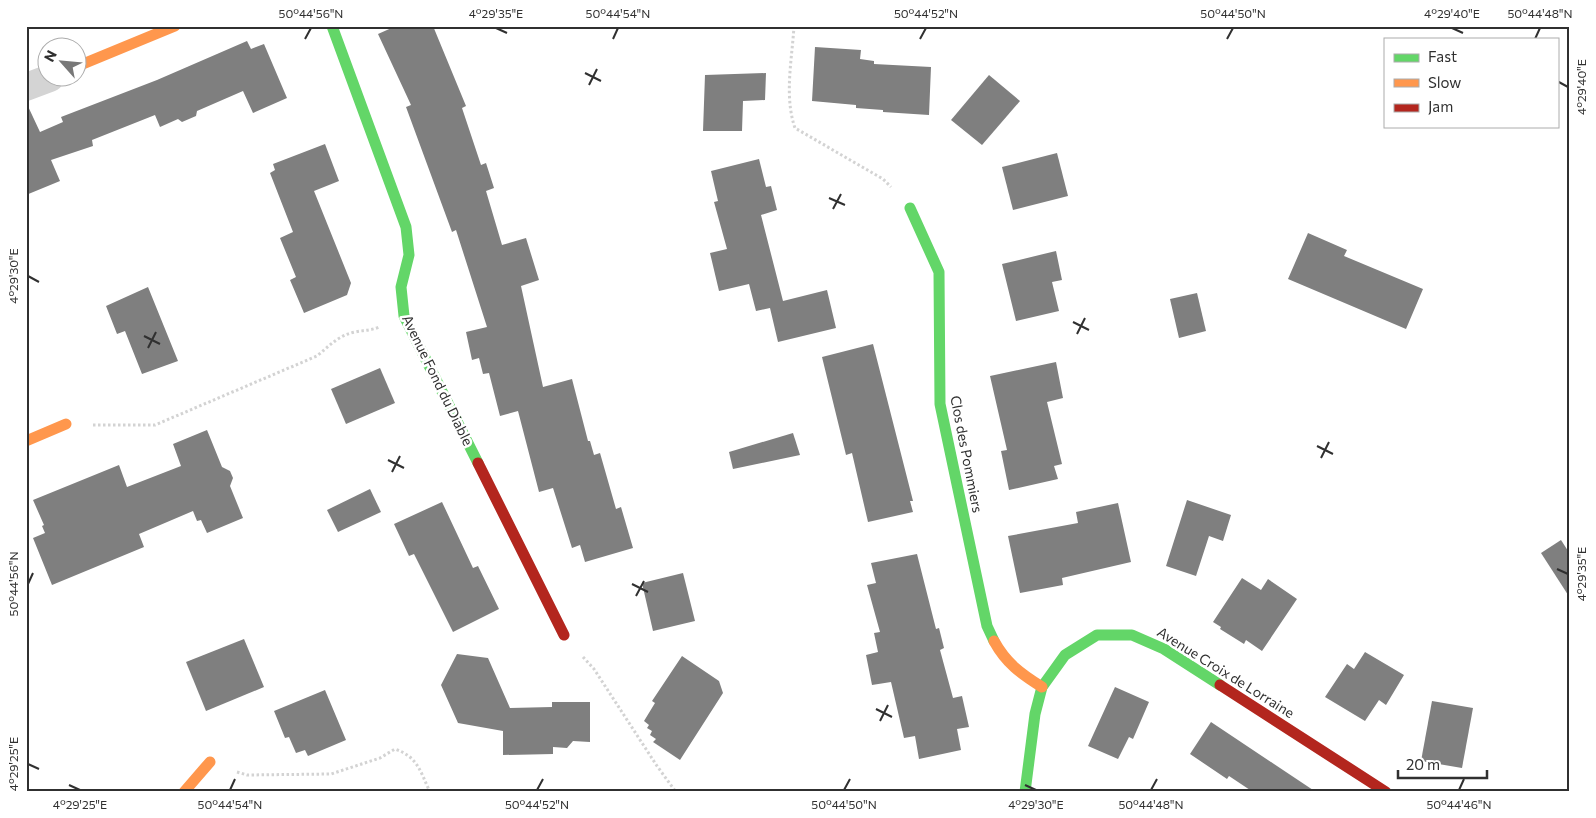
<svg xmlns="http://www.w3.org/2000/svg" width="1596" height="818" viewBox="0 0 1596 818" font-family="Commissioner,sans-serif">
	<style>
		.building { fill: #7f7f7f }
		.lines { fill: none; stroke-linecap: round; stroke-linejoin: round }
		.path { stroke: #d3d3d3; stroke-width: 3; stroke-dasharray: 2.5 2.5; stroke-linecap: butt }
		.street { stroke: #d4d4d4; stroke-width: 28 }
		.fast { stroke: #63d668; stroke-width: 11 }
		.slow { stroke: #ff974d; stroke-width: 11 }
		.jam { stroke: #b3261e; stroke-width: 11 }
		.ticks { fill: none; stroke: #303030; stroke-width: 2 }
		.labels { text-anchor: middle; dominant-baseline: central; stroke-width: 5; stroke-linejoin: round; paint-order: stroke }
		.street-label { font-size: 14px; fill: #303030; stroke: #fff }
		.neatline { fill: none; stroke: #303030; stroke-width: 2 }
		.ticks-label { font-size: 12px; text-anchor: middle; fill: #303030 }
	</style>
	<rect width="100%" height="100%" fill="#fff"/>
	<g class="building">
		<path d="M396 26H433L466 106 462 108 481 165 486 163 494 188 486 191 502 245 526 238 539 280 521 286 543 387 572 379 588 441H590L594 455 600 453 616 509 621 507 633 548 585 562 580 545 572 548 553 488 539 492 518 411 500 416 489 373 483 374 479 358 472 360 466 332 487 327 456 230 452 232 406 107 411 105 378 34Z"/>
		<path d="M247 41 251 49 264 44 287 98 253 113 243 91 197 111 196 116 182 122 178 119 160 127 155 115 92 140 93 146 51 160 60 181 26 195V102L40 132 63 122 61 117 157 80Z"/>
		<path d="M815 47 861 50 860 59 874 61V64L931 67 929 115 883 112V110L856 108V105L812 101Z"/>
		<path d="M766 73 765 100 743 101 742 131H703L705 75Z"/>
		<path d="M989 75 1020 101 982 145 951 120Z"/>
		<path d="M325 144 339 181 314 191 351 283 347 295 304 313 290 280 296 277 280 238 293 232 270 173 275 170 273 164Z"/>
		<path d="M1057 153 1068 196 1013 210 1002 167Z"/>
		<path d="M759 159 766 187 771 186 777 210 761 215 783 301 827 290 836 328 778 342 770 308 756 311 749 284 719 291 710 253 727 249 714 202 718 201 711 171Z"/>
		<path d="M1308 233 1347 250 1344 256 1423 289 1406 329 1288 279Z"/>
		<path d="M1056 251 1062 280 1052 282 1059 311 1016 321 1002 264Z"/>
		<path d="M148 287 178 361 142 374 125 331 117 334 106 306Z"/>
		<path d="M1197 293 1206 331 1179 338 1170 299Z"/>
		<path d="M873 344 913 501H910L913 512 868 522 852 453 846 455 822 357Z"/>
		<path d="M1056 362 1063 398 1047 402 1062 464 1054 466 1058 479 1009 490 1001 451 1007 450 990 376Z"/>
		<path d="M380 368 395 403 346 424 331 389Z"/>
		<path d="M207 430 222 467 230 471 233 478 230 486 243 518 207 533 201 520 197 521 193 511 139 534 144 547 52 585 33 538 45 533 42 526 44 525 33 500 119 465 127 487 181 466 173 444Z"/>
		<path d="M793 433 800 455 733 469 729 452Z"/>
		<path d="M370 489 381 512 338 532 327 510Z"/>
		<path d="M1187 500 1231 515 1223 541 1209 536 1196 576 1166 566Z"/>
		<path d="M442 502 473 568 478 566 499 609 453 632 414 554 409 556 394 524Z"/>
		<path d="M1118 503 1131 562 1062 578 1063 585 1020 593 1008 536 1078 523 1076 512Z"/>
		<path d="M1561 540 1570 554V598L1541 553Z"/>
		<path d="M917 554 936 629 939 628 944 648 940 650 953 698 962 696 969 727 957 729 961 750 919 759 915 736 904 738 891 682 872 685 866 655 878 652 874 633 880 632 867 585 876 583 871 563Z"/>
		<path d="M683 573 695 621 653 631 642 583Z"/>
		<path d="M1242 578 1261 590 1268 579 1297 599 1262 651 1246 640 1244 644 1220 629 1221 627 1213 622Z"/>
		<path d="M244 639 264 687 206 711 186 662Z"/>
		<path d="M1365 652 1404 675 1386 705 1379 700 1365 721 1325 697 1347 664 1354 669Z"/>
		<path d="M457 654 488 658 510 708 552 707V702H590V742L573 741 567 748 553 747V754L503 755V731L458 723 441 685Z"/>
		<path d="M682 656 719 681 723 693 680 760 653 742 656 739 650 735 652 731 647 728 649 725 644 721 655 703 652 701Z"/>
		<path d="M1115 687 1149 702 1133 739 1129 737 1118 759 1088 746Z"/>
		<path d="M325 690 346 740 308 756 305 750 296 753 289 737 285 738 274 711Z"/>
		<path d="M1432 701 1473 708 1462 768 1421 761Z"/>
		<path d="M1211 722 1316 792H1253L1229 776 1227 779 1190 754Z"/>
	</g>
	<g class="lines">
		<g class="path">
			<path d="M794 26C792 60 784 96 795 128L883 179 891 187"/>
			<path d="M93 425H155L317 356C329 346 339 335 355 332 363 330 370 331 379 327"/>
			<path d="M583 657 594 669 657 766 676 792"/>
			<path d="M237 772 247 775 331 774 380 758 395 749C418 757 420 771 430 792"/>
		</g>
		<path class="street" d="M26 87 50 78"/>
		<g class="fast">
			<path d="M332 26 406 227 409 255 401 287 404 316 478 463"/>
			<path d="M910 208 939 272 940 404 987 626 994 641"/>
			<path d="M1025 792 1035 714 1042 687 1065 655 1097 635H1132L1164 649 1220 685"/>
		</g>
		<g class="slow">
			<path d="M78 66 175 26"/>
			<path d="M26 441 66 424"/>
			<path d="M994 641C1006 663 1021 674 1042 687"/>
			<path d="M184 792 210 762"/>
		</g>
		<g class="jam">
			<path d="M478 463 564 635"/>
			<path d="M1220 685 1386 792"/>
		</g>
	</g>
	<path class="ticks" d="M496 28 507 33M1452 28 1463 33M305 39 311 28M613 39 618 28M920 39 926 28M1227 39 1233 28M1535 39 1540 28M585 73 601 81M1557 81 1568 87M589 85 597 69M829 198 845 205M833 209 841 194M28 276 39 282M1073 322 1089 330M1077 334 1085 318M144 336 160 344M148 348 156 332M1317 446 1333 454M1321 458 1329 442M388 460 404 468M392 472 400 456M1557 569 1568 574M28 584 33 573M632 584 648 592M636 596 644 581M876 709 892 717M880 721 888 705M28 764 39 769M69 785 80 790M1025 785 1036 790M230 790 235 779M537 790 543 779M844 790 850 779M1151 790 1157 779M1459 790 1464 779"/>
	<g class="labels">
		<g class="street-label">
			<text transform="translate(438 380) rotate(64)">Avenue Fond du Diable</text>
			<text transform="translate(967 454) rotate(79)">Clos des Pommiers</text>
			<text transform="translate(1226 672) rotate(32)">Avenue Croix de Lorraine</text>
		</g>
	</g>
	<rect width="1596" height="818" fill="none" stroke="#ffffff" stroke-width="55"/>
	<rect x="1384" y="38" width="175" height="90" fill="#ffffff" stroke="#acacac"/>
	<rect x="1394" y="54" width="25" height="8" fill="#63d668" stroke="#acacac"/>
	<text x="1428" y="62" font-size="15" fill="#303030">Fast</text>
	<rect x="1394" y="79" width="25" height="8" fill="#ff974d" stroke="#acacac"/>
	<text x="1428" y="88" font-size="15" fill="#303030">Slow</text>
	<rect x="1394" y="104" width="25" height="8" fill="#b3261e" stroke="#acacac"/>
	<text x="1428" y="112" font-size="15" fill="#303030">Jam</text>
	<g transform="translate(62 62) rotate(297)"><circle r="24" fill="#ffffff" stroke="#acacac"/>
	<path d="M0-4L9 19L0 12L-9 19Z" fill="#787878"/>
	<text y="-8" font-size="14" font-weight="bold" text-anchor="middle" fill="#303030">N</text>
	</g>
	<path d="M1398 770v8h89v-8" fill="none" stroke="#303030" stroke-width="2.5"/>
	<text x="1406" y="770" font-size="15" fill="#303030" stroke="#ffffff" stroke-width="4" paint-order="stroke">20 m</text>
	<rect x="28" y="28" width="1540" height="762" class="neatline"/>
	<g class="ticks-label">
		<text x="311" y="18">50°44'56"N</text>
		<text x="496" y="18">4°29'35"E</text>
		<text x="618" y="18">50°44'54"N</text>
		<text x="926" y="18">50°44'52"N</text>
		<text x="1233" y="18">50°44'50"N</text>
		<text x="1452" y="18">4°29'40"E</text>
		<text x="1540" y="18">50°44'48"N</text>
		<text transform="translate(1582 87) rotate(-90)" y="4">4°29'40"E</text>
		<text transform="translate(14 276) rotate(-90)" y="4">4°29'30"E</text>
		<text transform="translate(1582 574) rotate(-90)" y="4">4°29'35"E</text>
		<text transform="translate(14 584) rotate(-90)" y="4">50°44'56"N</text>
		<text transform="translate(14 764) rotate(-90)" y="4">4°29'25"E</text>
		<text x="80" y="809">4°29'25"E</text>
		<text x="230" y="809">50°44'54"N</text>
		<text x="537" y="809">50°44'52"N</text>
		<text x="844" y="809">50°44'50"N</text>
		<text x="1036" y="809">4°29'30"E</text>
		<text x="1151" y="809">50°44'48"N</text>
		<text x="1459" y="809">50°44'46"N</text>
	</g>
</svg>
